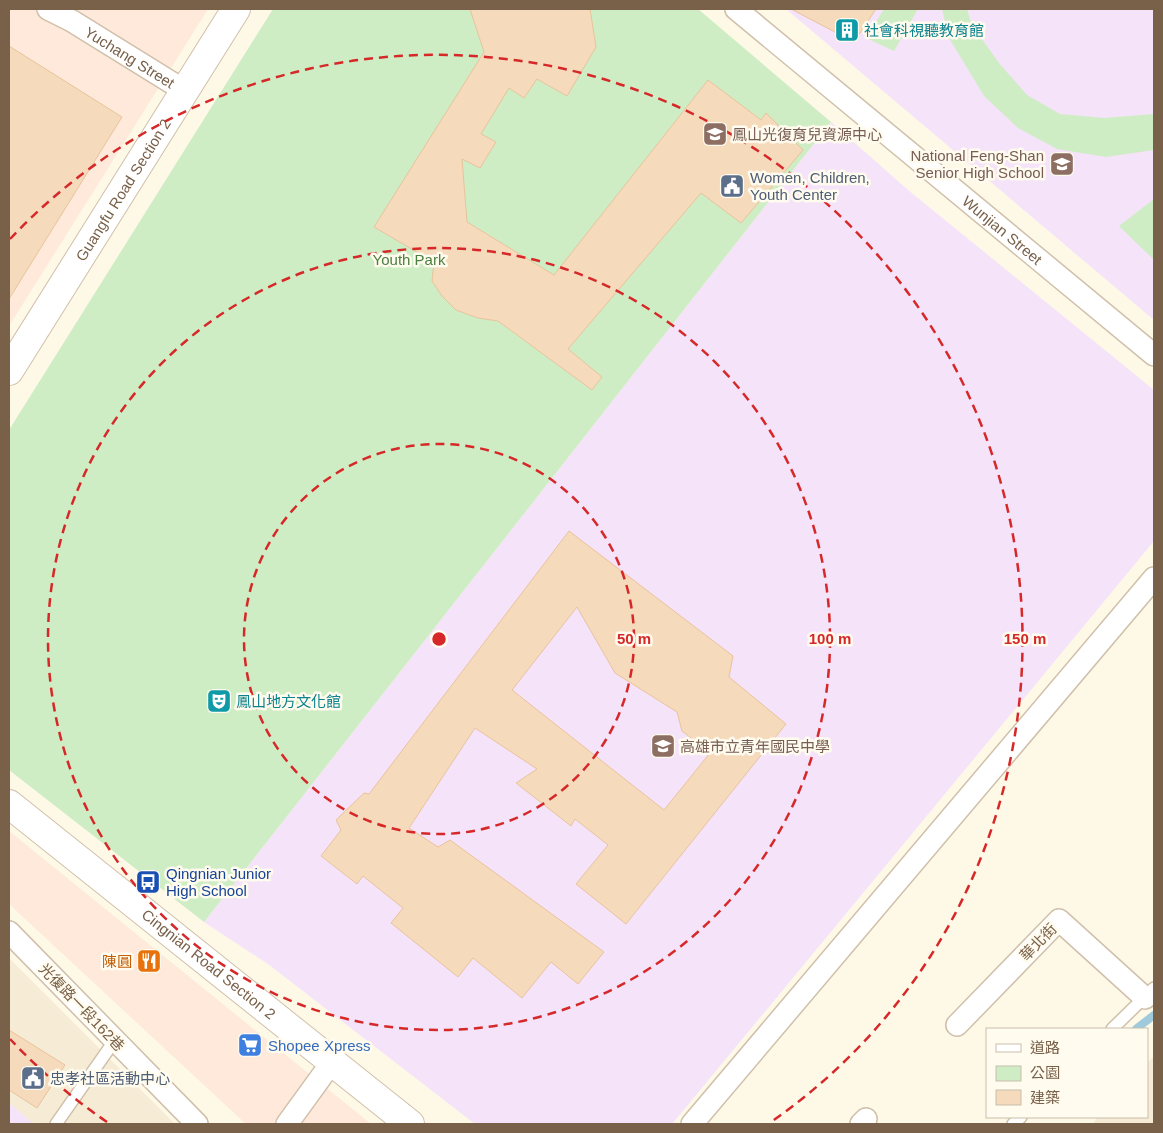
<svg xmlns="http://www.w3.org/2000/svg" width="1163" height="1133" viewBox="0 0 1163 1133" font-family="Helvetica,'Noto Sans TC',sans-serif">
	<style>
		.residential { fill: #f6ebd4 }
		.commercial { fill: #fee9da }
		.education { fill: #f5e3fa }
		.green { fill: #cfedc4 }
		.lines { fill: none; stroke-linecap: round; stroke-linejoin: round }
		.stream { stroke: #9fcadb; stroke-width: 8 }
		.building { fill: #f5dabc; stroke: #e9c39c; fill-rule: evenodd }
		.service-casing { stroke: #d0c0ab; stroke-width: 14 }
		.minor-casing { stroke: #d0c0ab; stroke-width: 24 }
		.tertiary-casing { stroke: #d0c0ab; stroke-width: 30 }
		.service { stroke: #fff; stroke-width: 11 }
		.minor { stroke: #fff; stroke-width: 21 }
		.tertiary { stroke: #fff; stroke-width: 28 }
		.ring { fill: none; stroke: #d62828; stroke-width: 2.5; stroke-dasharray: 9 6 }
		.labels { text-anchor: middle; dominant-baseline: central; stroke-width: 5; stroke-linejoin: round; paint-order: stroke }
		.culture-label { font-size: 15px; fill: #0d838f; stroke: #fffbee; text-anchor: start }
		.street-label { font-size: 15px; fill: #796049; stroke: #fffbee }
		.education-label { font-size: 15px; fill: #785e54; stroke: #fffbee; text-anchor: start }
		.service-label { font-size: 15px; fill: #4e5e75; stroke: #fffbee; text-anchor: start }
		.park-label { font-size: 15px; fill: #4b8040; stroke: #fffbee }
		.transit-label { font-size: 15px; fill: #164399; stroke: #fffbee; text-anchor: start }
		.food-label { font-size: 15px; fill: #c56008; stroke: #fffbee; text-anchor: end }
		.shop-label { font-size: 15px; fill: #366cbe; stroke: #fffbee; text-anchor: start }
		.centre { fill: #d62828; stroke: #fffbee; stroke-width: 2.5 }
		.ring-label { font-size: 15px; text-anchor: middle; font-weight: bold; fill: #d62828; stroke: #fffbee; stroke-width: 5; stroke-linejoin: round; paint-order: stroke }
	</style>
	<rect width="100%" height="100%" fill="#fef8e7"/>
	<g class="residential">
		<path d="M9 958 175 1124H34L9 1103Z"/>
		<path d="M1154 1056V1124H1096L1094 1122 1098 1117H1147V1063Z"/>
	</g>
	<g class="commercial">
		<path d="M9 9H208L9 326Z"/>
		<path d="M9 831 371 1124H246L9 904Z"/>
	</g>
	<g class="education">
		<path d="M786 9H1154V320Z"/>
		<path d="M831 122 908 190 1154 390V541L672 1124H475L268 964 204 922Z"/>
		<path d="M9 1103 34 1124H9Z"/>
	</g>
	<g class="green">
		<path d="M273 9H698L831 122 204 922 9 770V430Z"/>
		<path d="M884 9H918L894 51 866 38Z"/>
		<path d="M942 9H967L972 25 999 63 1027 95 1060 114 1104 118 1154 114V150L1106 157 1057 149 1018 128 984 96 949 38Z"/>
		<path d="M1154 199V260L1119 226Z"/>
	</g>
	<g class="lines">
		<path class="stream" d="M1136 1029 1154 1015"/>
	</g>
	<g class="building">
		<path d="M470 9H590L596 47 567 96 537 79 524 98 509 88 481 134 496 142 480 168 462 159 467 222 554 275 708 80 761 120 766 113 803 150 741 223 701 193 568 349 602 377 592 390 498 321 478 318 456 310 442 296 432 281 434 262 374 227 484 52Z"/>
		<path d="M791 9H876L854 42Z"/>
		<path d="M9 46 122 117 9 299Z"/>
		<path d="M569 531 733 656 729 677 786 724 626 924 576 884 608 845 575 819 571 826 516 783 537 769 475 728 409 828 438 847 450 840 604 952 578 984 551 962 522 998 473 958 458 977 391 923 403 908 363 876 357 884 321 856 341 830 336 820 364 793 369 794ZM577 607 615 673 677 712 682 731 710 753 664 810 512 690Z"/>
		<path d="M9 1030 65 1065 37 1108 9 1090Z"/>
	</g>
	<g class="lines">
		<defs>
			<g id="service">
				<path d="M1112 1029 1154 988"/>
				<path d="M56 1124 115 1040"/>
				<path d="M1013 1124 1021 1117"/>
			</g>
			<g id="minor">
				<path id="s1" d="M48 9 72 21 185 91"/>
				<path id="s2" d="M736 9 1154 355"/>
				<path d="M9 932 197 1124"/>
				<path d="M957 1025 1059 920 1145 998"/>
				<path d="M287 1124 332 1062"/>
				<path d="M692 1124 1154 578"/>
				<path d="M861 1124 866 1119"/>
			</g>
			<g id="tertiary">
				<path id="s3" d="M9 371 236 9"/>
				<path id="s4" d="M9 804 410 1124"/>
			</g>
		</defs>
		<use href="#service" class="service-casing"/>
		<use href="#minor" class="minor-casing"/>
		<use href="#tertiary" class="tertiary-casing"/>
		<use href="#service" class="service"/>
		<use href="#minor" class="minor"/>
		<use href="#tertiary" class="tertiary"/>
	</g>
	<g class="ring">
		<circle cx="439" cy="639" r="195"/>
		<circle cx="439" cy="639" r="391"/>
		<path d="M107 1122A586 586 0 0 1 10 1039M10 239A586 586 0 1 1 771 1122"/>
	</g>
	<defs>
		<symbol id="building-square" viewBox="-11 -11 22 22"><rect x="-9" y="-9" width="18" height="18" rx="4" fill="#0f9aa8" stroke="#fffbee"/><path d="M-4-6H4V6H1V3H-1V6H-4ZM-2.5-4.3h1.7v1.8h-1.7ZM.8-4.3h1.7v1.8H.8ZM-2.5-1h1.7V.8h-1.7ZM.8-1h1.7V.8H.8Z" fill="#fff"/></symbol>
		<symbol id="school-square" viewBox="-11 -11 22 22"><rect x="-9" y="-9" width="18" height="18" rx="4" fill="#8d6e63" stroke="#fffbee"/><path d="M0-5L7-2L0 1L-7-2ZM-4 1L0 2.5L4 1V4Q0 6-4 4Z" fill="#fff"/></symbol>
		<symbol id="civic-square" viewBox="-11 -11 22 22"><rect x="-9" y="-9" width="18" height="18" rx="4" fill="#5c6f8a" stroke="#fffbee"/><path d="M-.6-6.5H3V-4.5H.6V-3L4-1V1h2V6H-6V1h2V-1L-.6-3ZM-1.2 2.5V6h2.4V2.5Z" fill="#fff"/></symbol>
		<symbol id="theatre-square" viewBox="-11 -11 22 22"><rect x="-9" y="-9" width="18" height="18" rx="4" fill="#0f9aa8" stroke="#fffbee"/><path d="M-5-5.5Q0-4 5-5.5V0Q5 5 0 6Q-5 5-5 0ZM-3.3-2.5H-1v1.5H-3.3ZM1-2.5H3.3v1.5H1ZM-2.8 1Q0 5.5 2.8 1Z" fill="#fff"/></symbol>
		<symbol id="bus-square" viewBox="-11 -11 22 22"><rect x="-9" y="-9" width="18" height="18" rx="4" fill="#1a4fb4" stroke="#fffbee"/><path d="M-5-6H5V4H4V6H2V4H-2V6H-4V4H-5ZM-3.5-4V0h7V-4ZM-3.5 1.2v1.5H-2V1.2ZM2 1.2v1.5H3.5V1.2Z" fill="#fff"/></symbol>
		<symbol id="restaurant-square" viewBox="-11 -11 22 22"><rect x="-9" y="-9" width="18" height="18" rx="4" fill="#e8710a" stroke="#fffbee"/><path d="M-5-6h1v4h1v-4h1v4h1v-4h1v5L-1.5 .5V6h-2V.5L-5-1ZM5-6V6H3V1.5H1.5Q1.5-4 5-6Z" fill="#fff"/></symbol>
		<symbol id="supermarket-square" viewBox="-11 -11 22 22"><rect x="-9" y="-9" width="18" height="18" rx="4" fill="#3f7fe0" stroke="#fffbee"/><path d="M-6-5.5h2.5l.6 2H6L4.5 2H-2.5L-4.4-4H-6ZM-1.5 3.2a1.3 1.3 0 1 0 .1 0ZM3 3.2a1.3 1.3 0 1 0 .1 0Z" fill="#fff"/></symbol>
	</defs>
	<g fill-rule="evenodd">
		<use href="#building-square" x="833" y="16" width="28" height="28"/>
		<use href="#school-square" x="701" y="120" width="28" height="28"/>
		<use href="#school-square" x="1048" y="150" width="28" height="28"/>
		<use href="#civic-square" x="718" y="172" width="28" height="28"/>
		<use href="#theatre-square" x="205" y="687" width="28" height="28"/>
		<use href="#school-square" x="649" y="732" width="28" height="28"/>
		<use href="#bus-square" x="134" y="868" width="28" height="28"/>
		<use href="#restaurant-square" x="135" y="947" width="28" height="28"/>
		<use href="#supermarket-square" x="236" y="1031" width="28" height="28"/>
		<use href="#civic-square" x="19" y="1064" width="28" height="28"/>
	</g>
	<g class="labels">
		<g class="culture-label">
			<text x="864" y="30">社會科視聽教育館</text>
			<text x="236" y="701">鳳山地方文化館</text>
		</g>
		<g class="street-label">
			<text stroke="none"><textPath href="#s1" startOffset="95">Yuchang Street</textPath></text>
			<text stroke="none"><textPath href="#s3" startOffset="214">Guangfu Road Section 2</textPath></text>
			<text stroke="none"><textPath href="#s2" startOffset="346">Wunjian Street</textPath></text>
			<text transform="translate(1038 942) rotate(-46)">華北街</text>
			<text stroke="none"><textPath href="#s4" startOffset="256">Cingnian Road Section 2</textPath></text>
			<text transform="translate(82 1007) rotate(46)">光復路一段162巷</text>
		</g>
		<g class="education-label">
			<text x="732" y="134">鳳山光復育兒資源中心</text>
			<text x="1044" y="155" text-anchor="end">National Feng-Shan<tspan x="1044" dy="17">Senior High School</tspan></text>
			<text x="680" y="746">高雄市立青年國民中學</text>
		</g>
		<g class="service-label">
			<text x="750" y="177">Women, Children,<tspan x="750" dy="17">Youth Center</tspan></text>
			<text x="50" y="1078">忠孝社區活動中心</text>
		</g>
		<g class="park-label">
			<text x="409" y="259">Youth Park</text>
		</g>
		<g class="transit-label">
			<text x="166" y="873">Qingnian Junior<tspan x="166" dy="17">High School</tspan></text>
		</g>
		<g class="food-label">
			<text x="132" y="961">陳圓</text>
		</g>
		<g class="shop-label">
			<text x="268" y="1045">Shopee Xpress</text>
		</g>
	</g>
	<circle cx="439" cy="639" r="8" class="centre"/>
	<g class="ring-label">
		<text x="634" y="644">50 m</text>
		<text x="830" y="644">100 m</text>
		<text x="1025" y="644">150 m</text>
	</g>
	<rect width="1163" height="1133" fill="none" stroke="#796049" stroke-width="20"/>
	<rect x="986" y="1028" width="162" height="90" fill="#fffbee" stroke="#c9bdac"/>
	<rect x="996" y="1044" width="25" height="8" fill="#ffffff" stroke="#c9bdac"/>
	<text x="1030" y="1053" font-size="15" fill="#796049">道路</text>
	<rect x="996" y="1066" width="25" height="15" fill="#cfedc4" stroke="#c9bdac"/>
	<text x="1030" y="1078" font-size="15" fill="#796049">公園</text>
	<rect x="996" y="1090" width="25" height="15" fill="#f5dabc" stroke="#c9bdac"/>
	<text x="1030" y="1103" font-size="15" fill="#796049">建築</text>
</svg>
